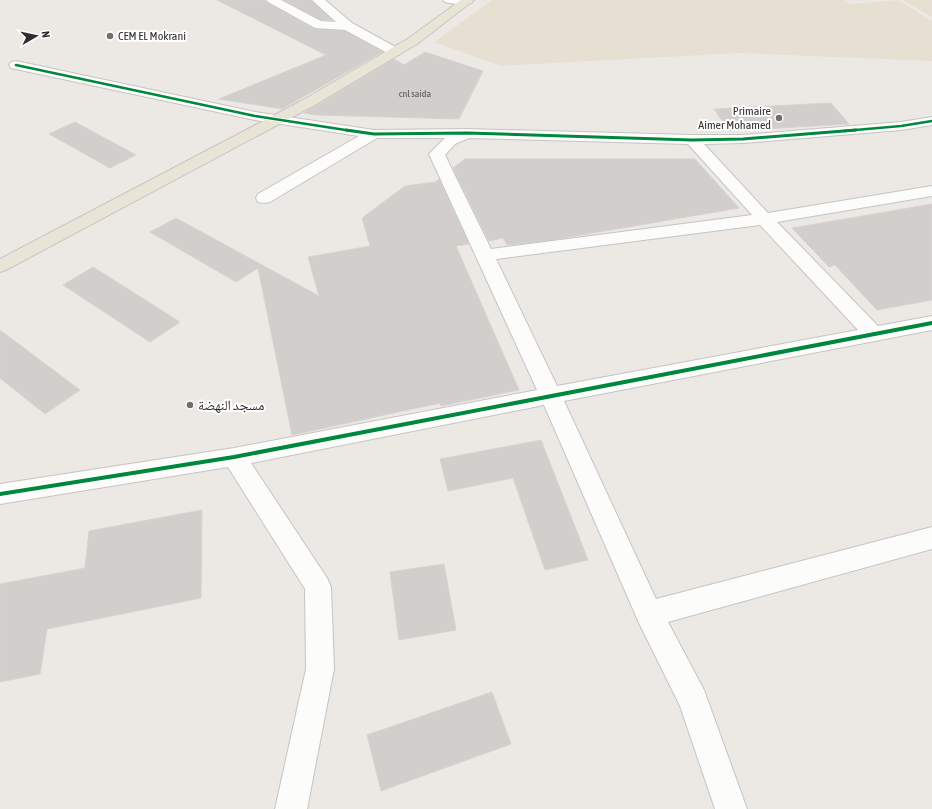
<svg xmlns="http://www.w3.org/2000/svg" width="932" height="809" viewBox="0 0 932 809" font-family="'Asap Condensed','Noto Naskh Arabic',sans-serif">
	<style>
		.education { fill: #e6e0d3 }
		.building { fill: #d1cecb; stroke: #d7d4d0 }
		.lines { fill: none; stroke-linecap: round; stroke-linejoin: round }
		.minor-casing { stroke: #c5c4c5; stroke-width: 2 }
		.major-casing { stroke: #c6c5c4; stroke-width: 2 }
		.minor { fill: #fcfcfb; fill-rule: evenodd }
		.major { fill: #e8e4d6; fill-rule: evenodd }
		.cycleway-far2-casing { stroke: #fff; stroke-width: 4 }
		.cycleway-far1-casing { stroke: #fff; stroke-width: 5 }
		.cycleway-casing { stroke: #fff; stroke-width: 6 }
		.cycleway-far2 { stroke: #00873e; stroke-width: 2.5 }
		.cycleway-far1 { stroke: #00873e; stroke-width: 3 }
		.cycleway { stroke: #00873e; stroke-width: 4 }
		.poi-dot { fill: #706f6e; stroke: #fff; stroke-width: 1.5 }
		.labels { text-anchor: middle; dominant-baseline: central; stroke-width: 4; stroke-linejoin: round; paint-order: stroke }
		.far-number-label { font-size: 10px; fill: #585857 }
		.far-poi-label { font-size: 12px; fill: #2e2e2e; stroke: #fff; text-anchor: start }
		.poi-label { font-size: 14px; fill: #2e2e2e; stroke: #fff; text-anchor: start }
	</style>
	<rect width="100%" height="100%" fill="#ece8e4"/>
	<g class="education">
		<path d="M492 0H845L850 4 898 0 932 21V61L739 53 501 66 434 42Z"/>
		<path d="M902 0H932V17Z"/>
	</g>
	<g class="building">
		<path d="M217 0H264L267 3 314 29 345 31 382 52 282 109 219 99 326 55Z"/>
		<path d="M284 0H311L332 20H321Z"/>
		<path d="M425 52 483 71 459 119 317 115 304 113 394 59 404 65Z"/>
		<path d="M831 103 849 124 729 131 714 109Z"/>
		<path d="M75 122 136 155 110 168 49 134Z"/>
		<path d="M465 159H695L739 208 552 240 507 245 503 238 489 241 453 168Z"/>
		<path d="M439 179 469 244 456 246 519 390 441 406 440 403 292 435 258 268 236 282 150 232 176 218 319 296 308 257 370 246 362 218 405 186 436 182Z"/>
		<path d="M932 204V300L877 310 835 265 829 267 792 228Z"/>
		<path d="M93 267 180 322 150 342 63 285Z"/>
		<path d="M0 330 80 390 45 414 0 378Z"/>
		<path d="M541 440 588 560 545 570 513 478 448 491 440 459Z"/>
		<path d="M202 510 201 598 47 629 40 674 0 682V584L85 568 89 531Z"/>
		<path d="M444 564 456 630 399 640 390 572Z"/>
		<path d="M492 692 511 744 381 791 367 735Z"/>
	</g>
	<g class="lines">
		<defs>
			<g id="minor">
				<path d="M266 0H281L321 21 336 22 312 0H325L352 23 399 49 401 52 399 55H391L345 30 315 28 268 2Z"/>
				<path d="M443 0H472L473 1 471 3C463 5 453 4 445 2Z"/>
				<path d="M16 61 255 112 374 130 467 129 692 135H743L901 122 932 117V125L901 130 743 143 704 144 768 213 932 186V196L777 222 878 326 932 316V330L564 401 656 599 932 527V549L668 622 704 690 747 809H715L680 706 639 623 544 405 251 463 327 578 331 587 334 669 307 809H275L306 669 305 589 228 467 0 504V484L234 448 537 390 429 154 445 138H377L270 202 264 203 258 202 256 198 258 194 359 136 255 120 11 68 9 65 11 62ZM469 138 688 144 752 215 491 249 445 155 455 144ZM760 225 858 330 557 386 496 259Z"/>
			</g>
			<path id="major" d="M461 0H474L417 44 313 106 6 270 0 272V259L303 100 409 38Z"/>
		</defs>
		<use href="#minor" class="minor-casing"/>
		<use href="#major" class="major-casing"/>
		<use href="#minor" class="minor"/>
		<use href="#major" class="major"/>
		<defs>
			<g id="cycleway-far2">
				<path d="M16 65 255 116 352 131"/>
				<path d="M844 131 901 126 932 121"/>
			</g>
			<path id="cycleway-far1" d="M346 130 374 134 467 133 692 140 743 139 856 130"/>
			<path id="cycleway" d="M0 494 234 457 932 323"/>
		</defs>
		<use href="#cycleway-far2" class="cycleway-far2-casing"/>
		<use href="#cycleway-far1" class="cycleway-far1-casing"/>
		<use href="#cycleway" class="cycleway-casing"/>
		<use href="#cycleway-far2" class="cycleway-far2"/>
		<use href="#cycleway-far1" class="cycleway-far1"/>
		<use href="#cycleway" class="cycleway"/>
	</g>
	<g class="poi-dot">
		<circle cx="110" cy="36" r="4"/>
		<circle cx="779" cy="118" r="4"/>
		<circle cx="190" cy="405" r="4"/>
	</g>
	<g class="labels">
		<g class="far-number-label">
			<text x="415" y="93">cnl saida</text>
		</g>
		<g class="far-poi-label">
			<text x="118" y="36">CEM EL Mokrani</text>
			<text x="771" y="111" text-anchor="end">Primaire<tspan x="771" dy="14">Aimer Mohamed</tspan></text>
		</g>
		<g class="poi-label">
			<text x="198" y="405">مسجد النهضة</text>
		</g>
	</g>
	<g transform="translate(36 36) rotate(81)" stroke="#ffffff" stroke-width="3" paint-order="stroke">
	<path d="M0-3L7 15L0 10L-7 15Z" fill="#2e2e2e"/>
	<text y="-6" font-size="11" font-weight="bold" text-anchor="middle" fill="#2e2e2e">N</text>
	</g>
</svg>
